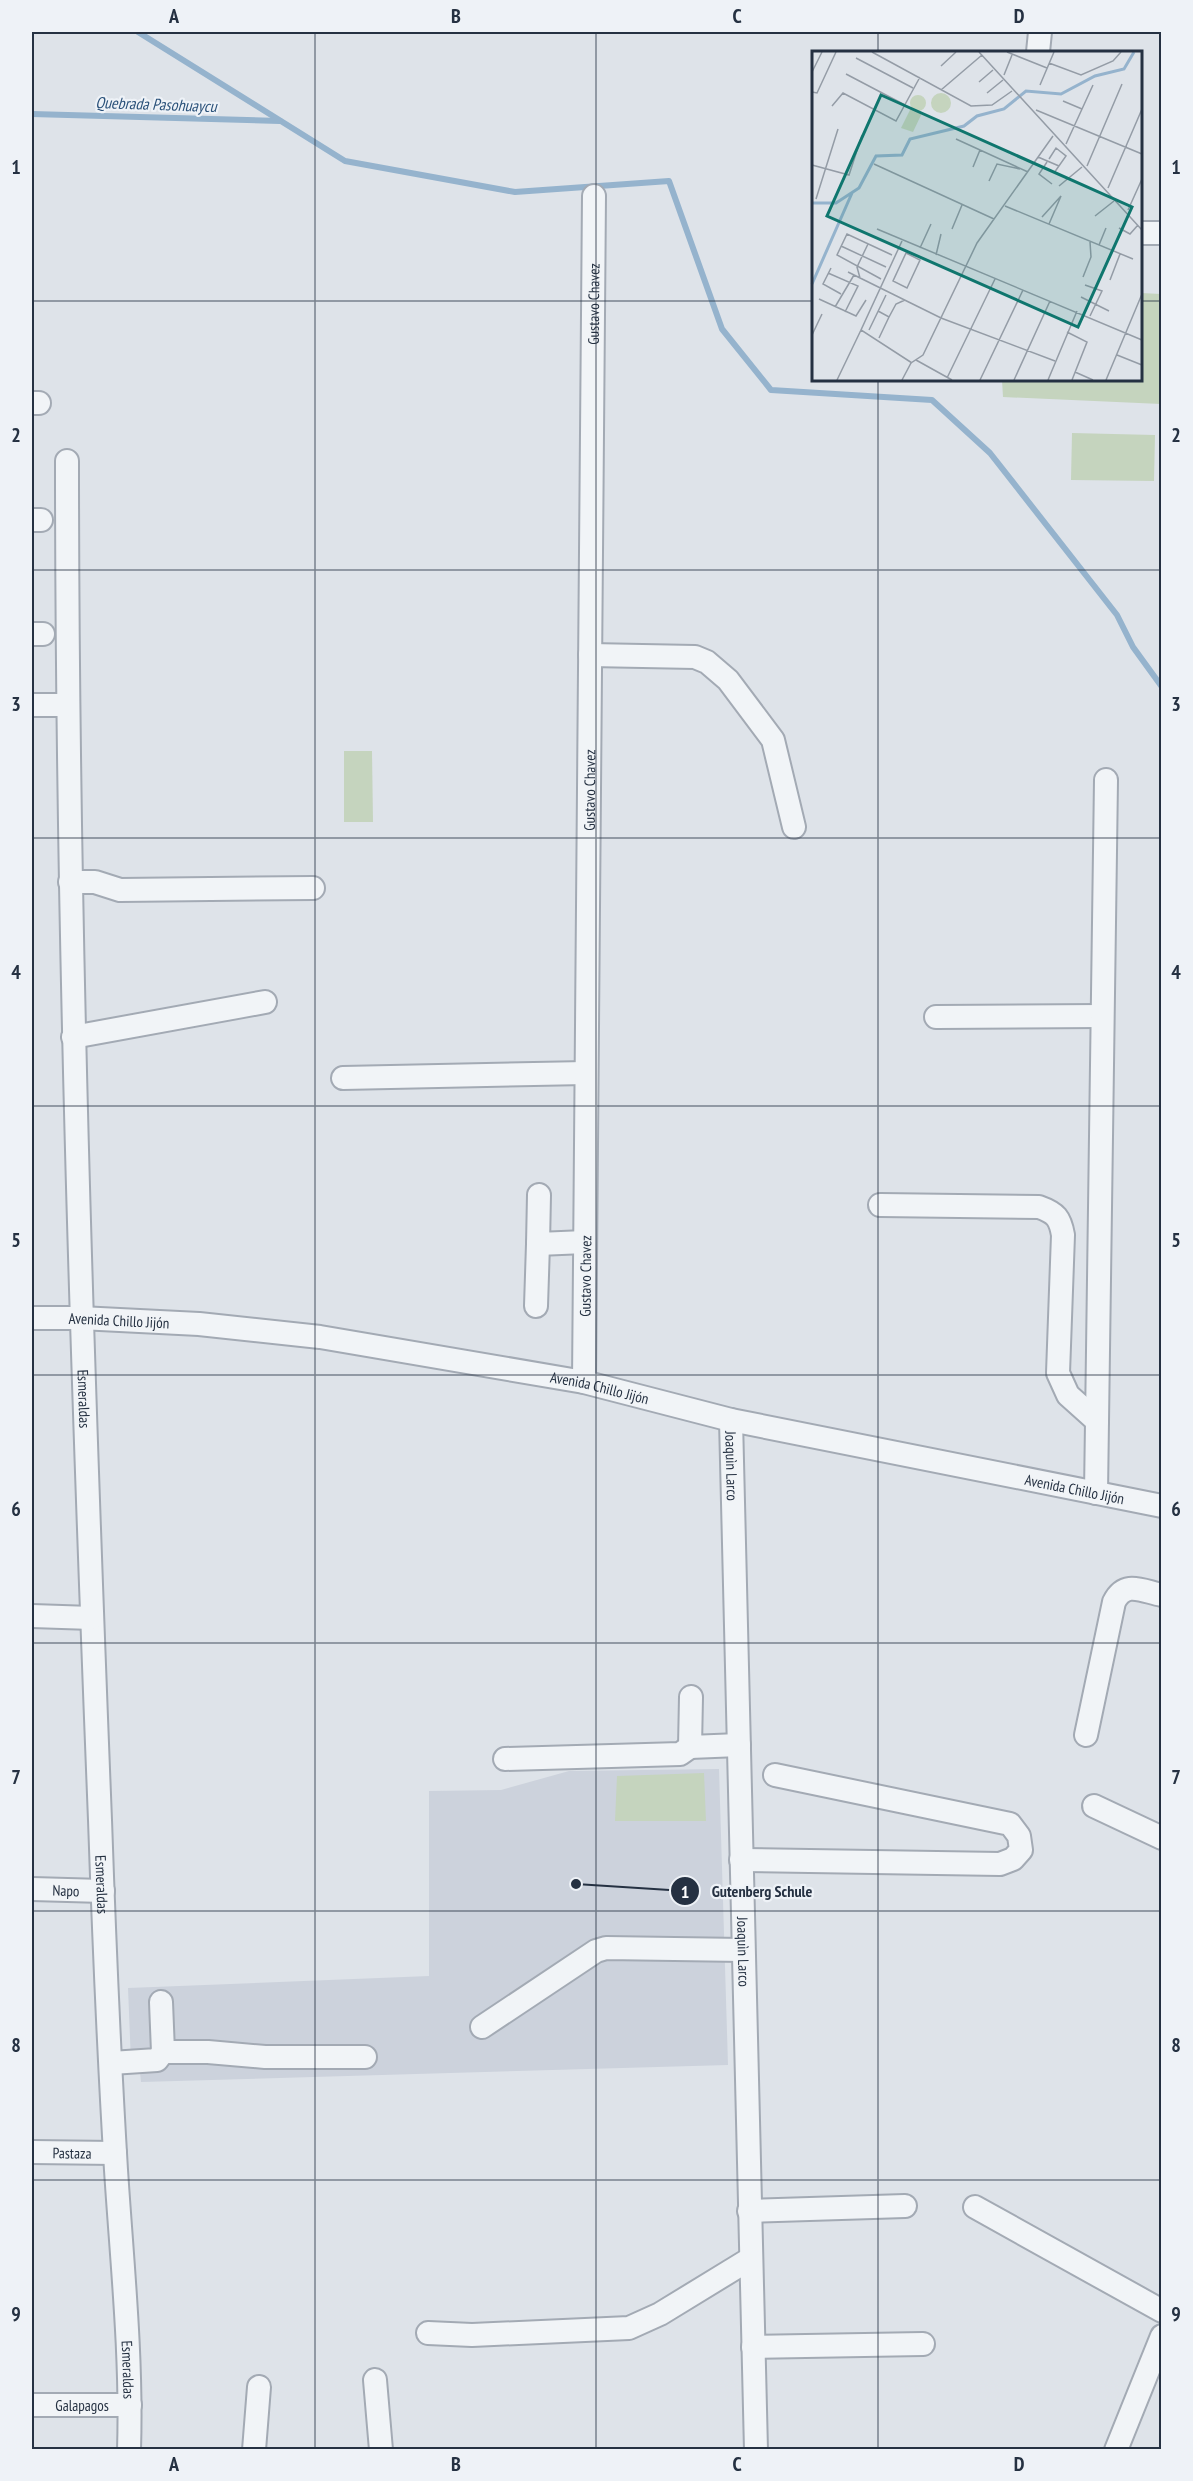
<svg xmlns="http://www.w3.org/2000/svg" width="1193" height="2481" viewBox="0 0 1193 2481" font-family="'PT Sans Narrow',sans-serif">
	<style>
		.built { fill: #ccd2dc }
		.park { fill: #c5d4be }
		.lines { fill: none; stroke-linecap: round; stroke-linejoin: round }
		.stream { stroke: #95b3cd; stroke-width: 6 }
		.minor-casing { stroke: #a3aab4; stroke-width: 26 }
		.minor { stroke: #f1f4f7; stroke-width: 22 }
		.grid { fill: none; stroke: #253142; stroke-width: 1.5; stroke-opacity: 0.55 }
		.labels { text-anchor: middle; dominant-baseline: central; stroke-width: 4.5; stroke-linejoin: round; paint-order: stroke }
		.street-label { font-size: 15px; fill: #253142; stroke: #eef2f7 }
		.water-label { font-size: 16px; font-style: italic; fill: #2b527a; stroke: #eef2f7 }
		.inset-river { fill: none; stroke: #95b3cd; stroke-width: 3 }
		.inset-road { fill: none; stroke: #949ca6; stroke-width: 1.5 }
		.view { fill: #0f766e; fill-opacity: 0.15; stroke: #0f766e; stroke-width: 3 }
		.inset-edge { fill: none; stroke: #253142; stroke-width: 3 }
		.leader { fill: none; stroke: #253142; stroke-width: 2 }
		.callout-dot { fill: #253142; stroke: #eef2f7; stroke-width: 2 }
		.mark-label { font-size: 18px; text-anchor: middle; font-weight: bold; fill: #fff }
		.callout-label { font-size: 16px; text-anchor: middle; font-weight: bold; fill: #253142; stroke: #eef2f7; stroke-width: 4.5; stroke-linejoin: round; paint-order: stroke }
		.neatline { fill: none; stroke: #253142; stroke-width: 2 }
		.grid-label { font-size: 20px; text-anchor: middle; font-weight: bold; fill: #253142 }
	</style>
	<rect width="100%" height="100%" fill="#dee3e9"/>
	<path class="built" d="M719 1769 728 2065 141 2082 139 2062H131L128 1988 429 1976V1791L501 1790 569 1771Z"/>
	<g class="park">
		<path d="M1141 293 1161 294V404L1003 397 1002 380H1140Z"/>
		<path d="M1072 433 1155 435 1154 481 1071 480Z"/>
		<path d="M344 751H372L373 822H344Z"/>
		<path d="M704 1773 706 1821H615L617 1776Z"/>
	</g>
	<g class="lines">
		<g class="stream">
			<path d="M138 32 345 161 515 192 669 181 722 329 771 390 932 400 990 453 1117 615 1133 647 1162 687"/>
			<path d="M32 114 280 121"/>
		</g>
		<defs>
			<g id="minor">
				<path d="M1038 52 1040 32"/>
				<path d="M1140 233H1162"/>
				<path d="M32 403H39"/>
				<path id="s1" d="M67 461C67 914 82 1367 100 1820 104 1937 109 2054 116 2170 122 2263 132 2357 129 2450"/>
				<path d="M32 520H41"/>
				<path d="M32 634H43"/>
				<path d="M590 655 695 657 707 662 728 680 773 740 794 827"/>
				<path d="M32 705H67"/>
				<path d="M70 882H95L120 890 313 888"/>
				<path d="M936 1017 1102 1016"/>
				<path d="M73 1037 265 1002"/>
				<path d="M343 1078 586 1073"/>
				<path d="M539 1195 538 1244 585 1242"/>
				<path d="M880 1205 1039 1207C1056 1213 1060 1218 1063 1235L1058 1373 1068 1395 1097 1421"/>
				<path d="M536 1306 538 1244"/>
				<path id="s2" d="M32 1318H80L199 1324 320 1337 584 1382 731 1420 1162 1506"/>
				<path id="s3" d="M584 1382 594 196"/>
				<path id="s4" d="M731 1420 756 2450"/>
				<path d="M1096 1493 1106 780"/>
				<path d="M32 1616 92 1618"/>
				<path d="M691 1697 690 1747 739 1745"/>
				<path d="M1086 1735 1114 1602C1125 1580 1142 1591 1162 1595"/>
				<path d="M505 1759 680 1754 690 1747"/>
				<path d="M1094 1806 1162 1838"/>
				<path d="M741 1860 1000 1864 1013 1859 1021 1850 1019 1836 1010 1824 775 1775"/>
				<path id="s5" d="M32 1889 103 1891"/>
				<path d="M161 2002 163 2052"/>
				<path d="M482 2027 596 1951 606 1948 743 1950"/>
				<path d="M111 2063 157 2060 163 2052H208L265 2057H365"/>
				<path id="s6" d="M32 2152 115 2153"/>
				<path d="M975 2207 1162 2311"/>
				<path d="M749 2211 905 2206"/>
				<path d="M428 2333 472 2335 629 2328 660 2314 750 2259"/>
				<path d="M753 2347 923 2344"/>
				<path d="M375 2380 381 2450"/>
				<path id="s7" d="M32 2405H130"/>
				<path d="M254 2450 259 2387"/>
				<path d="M1116 2450 1162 2336"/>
			</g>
		</defs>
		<use href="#minor" class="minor-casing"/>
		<use href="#minor" class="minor"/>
	</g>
	<path class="grid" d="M315 32V2450M596 32V2450M878 32V52M32 301H814M1140 301H1162M878 380V2450M32 570H1162M32 838H1162M32 1106H1162M32 1375H1162M32 1643H1162M32 1911H1162M32 2180H1162"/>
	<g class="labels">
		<g class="street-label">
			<text stroke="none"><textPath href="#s3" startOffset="1078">Gustavo Chavez</textPath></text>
			<text stroke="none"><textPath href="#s3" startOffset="592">Gustavo Chavez</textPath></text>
			<text stroke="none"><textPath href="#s3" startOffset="106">Gustavo Chavez</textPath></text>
			<text stroke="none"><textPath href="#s2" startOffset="87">Avenida Chillo Jijón</textPath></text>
			<text stroke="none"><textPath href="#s2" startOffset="573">Avenida Chillo Jijón</textPath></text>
			<text stroke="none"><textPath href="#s1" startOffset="938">Esmeraldas</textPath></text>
			<text stroke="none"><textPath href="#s4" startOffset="46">Joaquìn Larco</textPath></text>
			<text stroke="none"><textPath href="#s2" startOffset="1059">Avenida Chillo Jijón</textPath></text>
			<text stroke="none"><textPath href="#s1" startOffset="1424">Esmeraldas</textPath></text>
			<text stroke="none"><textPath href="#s5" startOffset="34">Napo</textPath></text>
			<text stroke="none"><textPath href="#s4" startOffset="532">Joaquìn Larco</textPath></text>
			<text stroke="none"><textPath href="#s6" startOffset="40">Pastaza</textPath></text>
			<text stroke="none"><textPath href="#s1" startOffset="1910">Esmeraldas</textPath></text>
			<text stroke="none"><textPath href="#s7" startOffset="50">Galapagos</textPath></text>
		</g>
		<g class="water-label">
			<text transform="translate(156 104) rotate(2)">Quebrada Pasohuaycu</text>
		</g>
	</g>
	<g transform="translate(812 51)">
		<rect width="330" height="330" fill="#dee3e9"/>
		<path d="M119 52a10 10 0 1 1 20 0a10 10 0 1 1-20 0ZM98 52a8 8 0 1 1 16 0a8 8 0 1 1-16 0ZM99 57 110 62 101 81 89 77Z" fill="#c5d4be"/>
		<path class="inset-river" d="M0 152H24L47 137 64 105 90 104 98 88 152 75 165 65 192 58 214 40 249 43 283 25 312 18 322 1M0 233 40 142"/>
		<path class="inset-road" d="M60 1 159 55 180 54 200 40M167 1 330 179M195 1 235 17M44 7 101 37M237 12 269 24 301 10 309 1M129 15 144 1M0 21 10 1M34 23 93 54M192 24 200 4M167 31 181 19M228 34 242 1M129 39 170 4M0 41 5 42 24 1M175 42 191 29M251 50 270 58M20 55 31 42 84 70 108 26M224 59 330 103M144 88 216 121M254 93 281 34M226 106 247 115M237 108 244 97 254 105 242 122M235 111 227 123 240 133M62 113 182 168M0 114 37 124 50 84M275 115 310 33M161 116 168 99M177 130 185 113 208 118M247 135 270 116M296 137 330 58M4 148 26 78M193 155 321 208M316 159 330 128M283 165 302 150M230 166 249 145 237 173M307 177 318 183 326 174M65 178 330 289M140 178 150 154M90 190 49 279 100 312M287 194 294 177M29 195 74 216M108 197 119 173M94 202 108 209 95 237 81 230ZM124 204 129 183M19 217 11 233 29 243M36 221 129 267 243 310M16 222 46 235 33 261M271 226 279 206 278 191M48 227 45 216 56 193M69 228 25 204 35 183 80 204M298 229 308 203M273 234 290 240 278 265M269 246 297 260M7 248 44 265 54 249M23 256 42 224M66 260 77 266 84 253 93 249M57 279 74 244M255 281 275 291 260 329M0 284 10 263M67 287 77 266M305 304 330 314M104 309 140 329M263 321 281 329M135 327 183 228M25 329 49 279M90 329 99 312 111 304 165 192 241 85M168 329 211 239M202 329 238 250M236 329 265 260M294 329 330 243"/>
		<path class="view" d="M69 44 320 156 266 276 15 165Z"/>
		<rect width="330" height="330" class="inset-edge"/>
	</g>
	<path class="leader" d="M576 1884L685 1891"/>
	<g class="callout-dot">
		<circle cx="576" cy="1884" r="6"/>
		<circle cx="685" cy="1891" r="15"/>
	</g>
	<g class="mark-label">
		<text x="685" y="1898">1</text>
	</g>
	<g class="callout-label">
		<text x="762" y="1897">Gutenberg Schule</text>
	</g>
	<rect width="1193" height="2481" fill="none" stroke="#eef2f7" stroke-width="66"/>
	<rect x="33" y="33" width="1127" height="2415" class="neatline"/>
	<g class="grid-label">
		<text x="174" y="23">A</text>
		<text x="456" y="23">B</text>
		<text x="737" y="23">C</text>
		<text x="1019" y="23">D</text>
		<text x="16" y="174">1</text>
		<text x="1176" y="174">1</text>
		<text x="16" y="442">2</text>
		<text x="1176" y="442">2</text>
		<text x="16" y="711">3</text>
		<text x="1176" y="711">3</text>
		<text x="16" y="979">4</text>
		<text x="1176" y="979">4</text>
		<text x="16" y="1247">5</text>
		<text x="1176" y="1247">5</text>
		<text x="16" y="1516">6</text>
		<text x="1176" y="1516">6</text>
		<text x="16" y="1784">7</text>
		<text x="1176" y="1784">7</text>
		<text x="16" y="2052">8</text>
		<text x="1176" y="2052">8</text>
		<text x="16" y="2321">9</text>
		<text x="1176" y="2321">9</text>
		<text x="174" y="2471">A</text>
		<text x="456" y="2471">B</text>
		<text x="737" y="2471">C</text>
		<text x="1019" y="2471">D</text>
	</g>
</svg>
